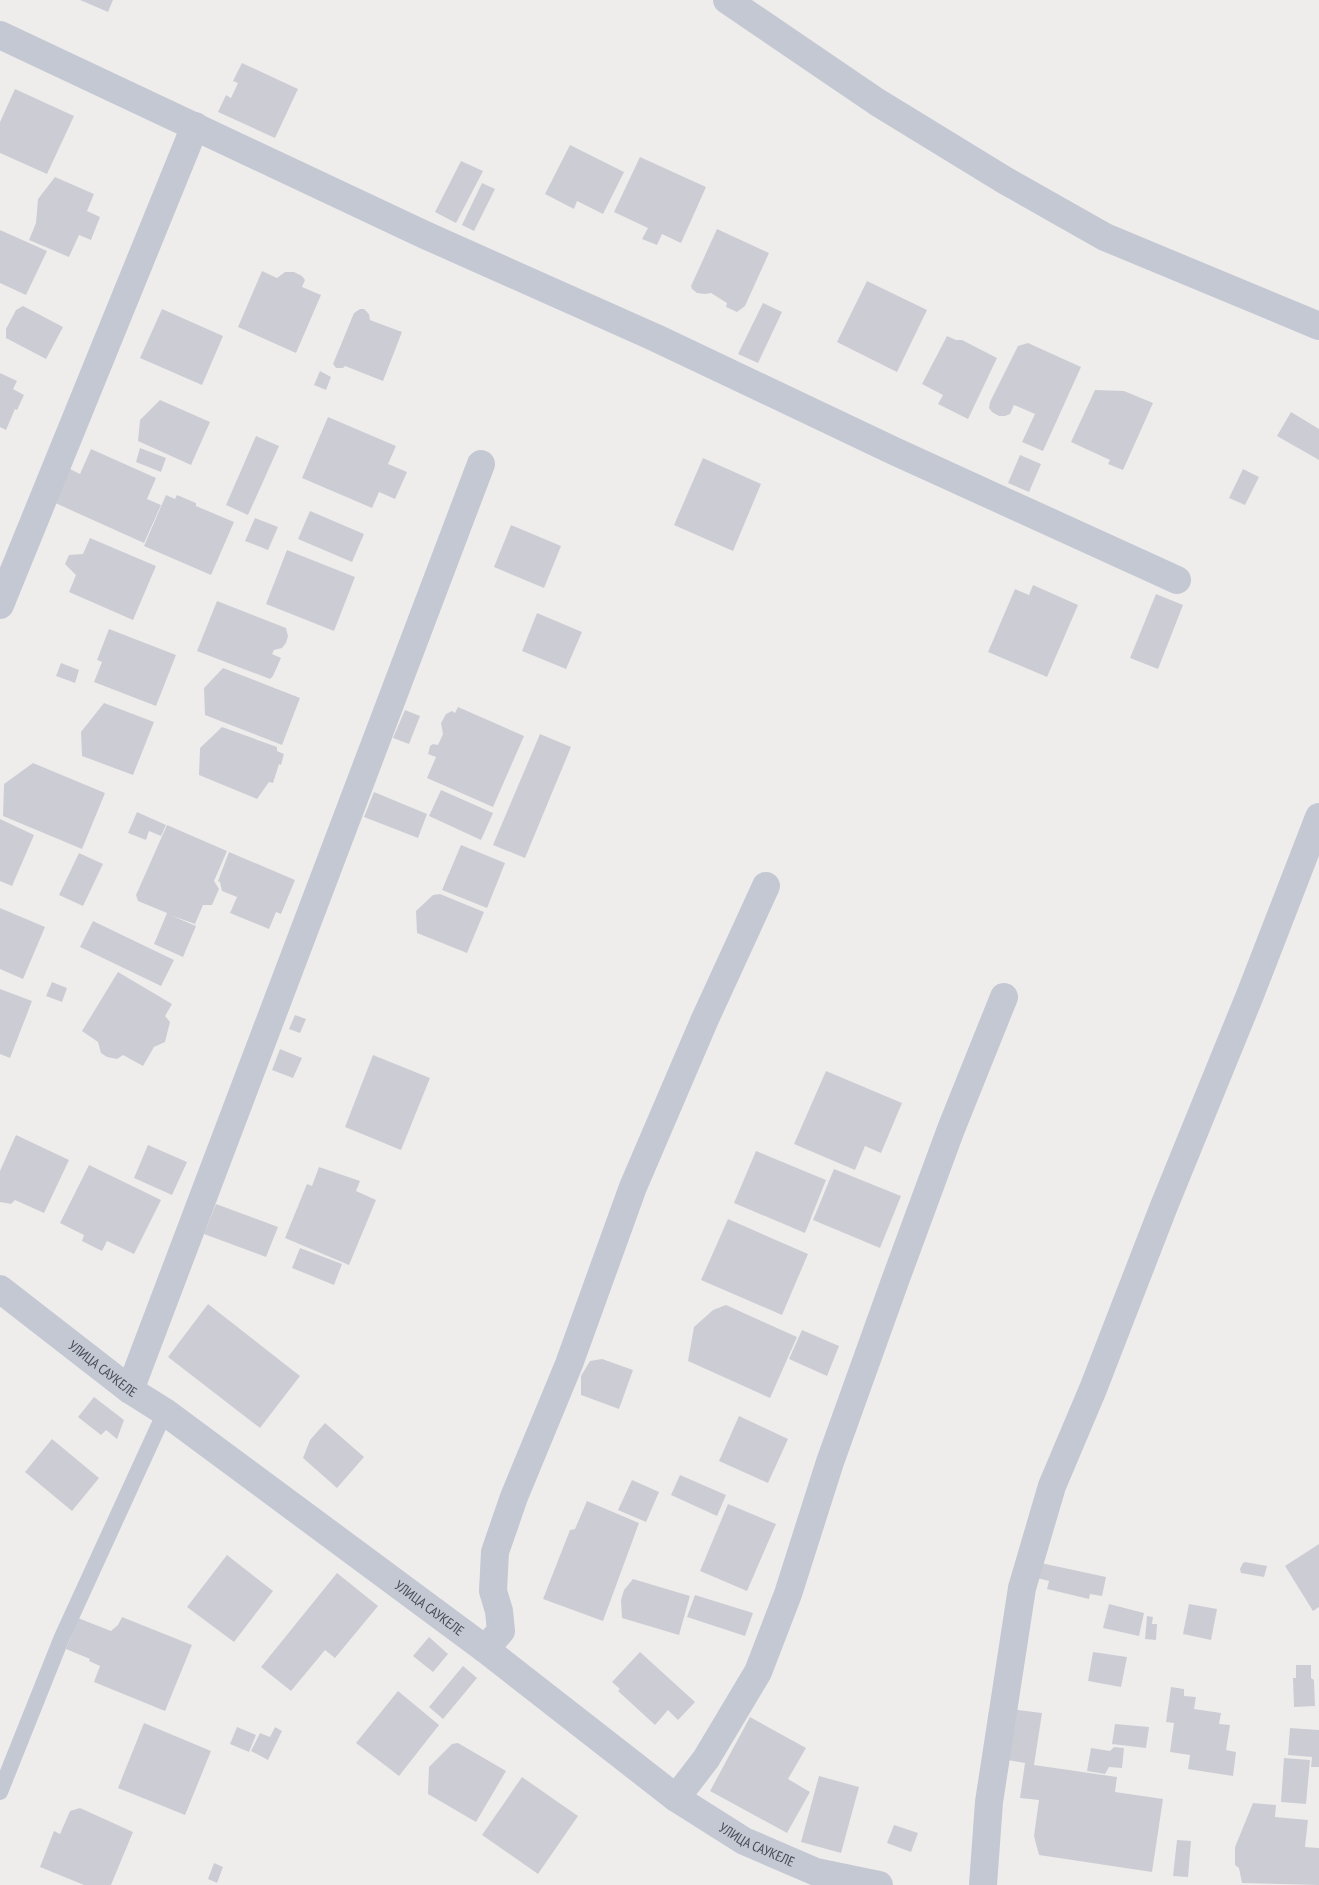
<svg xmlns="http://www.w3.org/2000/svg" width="1319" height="1885" viewBox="0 0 1319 1885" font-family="'PT Sans Narrow',sans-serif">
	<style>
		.building { fill: #cccdd4 }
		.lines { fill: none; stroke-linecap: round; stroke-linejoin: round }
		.service { stroke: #c3c8d3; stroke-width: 16 }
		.minor { stroke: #c3c8d3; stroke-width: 28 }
		.tertiary { stroke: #c3c8d3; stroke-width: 28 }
		.labels { text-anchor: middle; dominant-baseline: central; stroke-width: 5; stroke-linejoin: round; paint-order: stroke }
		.street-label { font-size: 14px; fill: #464c59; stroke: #fff }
	</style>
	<rect width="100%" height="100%" fill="#efedec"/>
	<g class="building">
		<path d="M80 0H113L108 12Z"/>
		<path d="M242 63 298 89 275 138 218 112 226 95 231 98 238 83 233 81Z"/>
		<path d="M15 89 74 116 47 174 0 153V122Z"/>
		<path d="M570 145 624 172 603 214 577 201 574 209 545 194Z"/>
		<path d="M640 157 706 187 681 243 662 234 657 245 642 239 648 228 614 212Z"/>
		<path d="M461 161 483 171 456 223 435 212Z"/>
		<path d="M55 177 94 194 87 211 100 217 91 240 79 235 69 257 29 240 36 223 38 199Z"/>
		<path d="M482 183 495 189 474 231 462 225Z"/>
		<path d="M717 229 769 253 745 306 737 312 726 307 727 303 711 293 705 294 697 293 692 289 691 286Z"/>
		<path d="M0 230 47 251 26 295 0 283Z"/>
		<path d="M262 271 277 278 285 272H294L302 276 305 280 302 287 321 295 296 353 238 327Z"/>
		<path d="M867 281 927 310 897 372 837 342Z"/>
		<path d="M763 303 782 312 758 363 738 354Z"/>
		<path d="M23 306 63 327 46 359 6 338V329L16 310Z"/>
		<path d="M162 309 223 336 202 385 140 358Z"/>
		<path d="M360 309H364L369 314 370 320 402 332 383 381 345 366 343 368H336L333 364 354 313Z"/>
		<path d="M947 336 956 340H962L997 358 968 419 938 404 943 395 922 384Z"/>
		<path d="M1028 343 1081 367 1043 451 1022 442 1035 414 1014 405 1010 414 1005 416H999L992 412 989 408 990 402 1018 346Z"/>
		<path d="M320 371 331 377 326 390 314 385Z"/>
		<path d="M0 373 17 381 13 389 24 395 17 410 15 409 6 430 0 427Z"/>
		<path d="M1095 390 1124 391 1153 403 1123 470 1108 464 1110 460 1071 442Z"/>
		<path d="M160 400 210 422 191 465 138 441 140 420Z"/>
		<path d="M1291 412 1319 429V460L1277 436Z"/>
		<path d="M328 417 396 446 388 464 407 472 395 499 379 492 372 508 302 478Z"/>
		<path d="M256 436 279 446 248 515 226 505Z"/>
		<path d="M140 448 166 458 161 472 136 462Z"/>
		<path d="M91 449 156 478 147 499 161 505 144 543 53 502 68 468 80 474Z"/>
		<path d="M1020 455 1041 464 1029 492 1008 483Z"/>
		<path d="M703 458 761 484 733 551 674 525Z"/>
		<path d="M1243 469 1259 477 1245 505 1229 498Z"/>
		<path d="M166 495 175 499 177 495 196 503V506L234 522 211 575 144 546Z"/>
		<path d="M310 511 364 534 352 562 298 539Z"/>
		<path d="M255 518 278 527 268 550 245 541Z"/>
		<path d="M511 525 561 546 544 588 494 567Z"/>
		<path d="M90 538 156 566 133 620 69 592 76 575 65 564 69 555 83 554Z"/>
		<path d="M287 550 355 577 334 631 266 604Z"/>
		<path d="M1033 585 1078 605 1047 677 988 652 1015 589 1029 595Z"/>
		<path d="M1156 594 1183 605 1158 669 1130 658Z"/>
		<path d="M217 601 286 628 288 636 286 643 282 648 274 650 272 654 281 658 273 676 270 679 197 651Z"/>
		<path d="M537 613 582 632 566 669 522 651Z"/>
		<path d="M109 629 176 655 156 706 94 682 102 662 97 660Z"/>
		<path d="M61 663 79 670 75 683 56 676Z"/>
		<path d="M223 668 300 698 282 745 205 715 204 688Z"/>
		<path d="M104 703 154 722 133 775 82 756 81 732Z"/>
		<path d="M458 707 524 736 493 807 427 778 436 757 428 754 430 746 433 744 438 745 443 734 441 723 446 714 452 711 455 713Z"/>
		<path d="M405 710 420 716 409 744 393 738Z"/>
		<path d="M222 727 277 747V751L284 754 281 765 279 764 273 783 269 782 257 799 199 775 200 748Z"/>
		<path d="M540 734 571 747 525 858 493 845Z"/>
		<path d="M33 763 105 793 82 849 3 816 4 784Z"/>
		<path d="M441 790 493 813 481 840 429 816Z"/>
		<path d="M374 792 427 814 418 838 364 817Z"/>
		<path d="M137 812 166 825 161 836 149 831 146 840 128 833Z"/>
		<path d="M0 819 34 835 12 886 0 881Z"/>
		<path d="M167 825 227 851 214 881 219 889 212 905H203L195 924 170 915 196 926 183 957 154 944 167 913 138 901 136 895Z"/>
		<path d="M461 845 505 863 487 908 442 890Z"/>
		<path d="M229 852 295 880 281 914 276 912 269 929 230 913 237 897 222 891 220 882 218 881Z"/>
		<path d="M79 853 103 864 83 906 59 895Z"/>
		<path d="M440 894 484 912 467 953 417 933 416 911 433 895Z"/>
		<path d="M0 908 45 927 23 979 0 969Z"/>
		<path d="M93 921 174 960 161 986 80 947Z"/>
		<path d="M118 972 172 1004 165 1016 170 1022 165 1042 154 1047 143 1066 123 1055 117 1059 107 1057 101 1053 98 1042 82 1031Z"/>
		<path d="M52 982 67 988 62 1002 46 996Z"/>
		<path d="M0 989 32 1001 10 1058 0 1054Z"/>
		<path d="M295 1015 306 1019 300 1033 289 1029Z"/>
		<path d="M280 1049 302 1058 293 1078 272 1070Z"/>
		<path d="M373 1055 430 1078 401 1150 345 1127Z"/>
		<path d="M826 1071 902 1103 881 1153 865 1146 855 1170 794 1144Z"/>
		<path d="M16 1135 69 1160 44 1213 15 1200 11 1204 0 1202V1171Z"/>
		<path d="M148 1145 187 1162 172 1195 134 1178Z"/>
		<path d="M756 1151 826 1180 805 1233 734 1203Z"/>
		<path d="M89 1165 161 1200 134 1254 107 1241 102 1251 82 1241 84 1235 60 1223Z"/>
		<path d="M319 1167 360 1181 356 1191 376 1200 349 1265 285 1238 307 1184 312 1186Z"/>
		<path d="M834 1169 901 1196 880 1248 813 1220Z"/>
		<path d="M216 1204 278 1227 266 1257 204 1234Z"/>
		<path d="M728 1219 808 1254 782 1315 701 1280Z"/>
		<path d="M300 1248 342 1264 334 1285 292 1268Z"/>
		<path d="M208 1304 300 1376 260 1428 168 1357Z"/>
		<path d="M726 1305 797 1337 770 1398 688 1361 694 1327 713 1310Z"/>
		<path d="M802 1330 839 1346 827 1376 789 1359Z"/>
		<path d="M602 1359 633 1370 619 1409 581 1395V1376L590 1361Z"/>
		<path d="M94 1397 124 1420 117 1439 106 1430 101 1435 78 1417Z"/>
		<path d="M739 1416 788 1439 768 1483 719 1461Z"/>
		<path d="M325 1423 364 1457 337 1488 303 1458 310 1440Z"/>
		<path d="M52 1439 99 1478 72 1511 25 1472Z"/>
		<path d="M680 1475 726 1495 717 1516 671 1495Z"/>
		<path d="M632 1480 659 1492 646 1522 618 1510Z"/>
		<path d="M587 1501 639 1523 603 1621 543 1599 570 1530 575 1529Z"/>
		<path d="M728 1504 776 1524 747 1591 700 1571Z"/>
		<path d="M1319 1544V1607L1313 1611 1285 1566Z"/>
		<path d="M227 1555 273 1591 234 1642 187 1607Z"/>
		<path d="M1245 1562 1267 1566 1264 1577 1241 1573 1240 1569 1243 1563Z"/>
		<path d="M1041 1563 1106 1577 1102 1596 1090 1594 1089 1599 1047 1589 1049 1581 1037 1578Z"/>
		<path d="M337 1573 378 1606 335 1658 325 1650 291 1691 261 1667Z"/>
		<path d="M633 1579 690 1596 679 1635 622 1618 621 1600 624 1590Z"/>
		<path d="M695 1595 753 1613 745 1636 687 1617Z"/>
		<path d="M1109 1604 1144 1613 1139 1636 1103 1628Z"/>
		<path d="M1189 1604 1217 1609 1211 1640 1183 1634Z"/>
		<path d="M1147 1616 1153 1617 1152 1624H1157L1156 1640 1145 1639Z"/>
		<path d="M122 1617 192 1645 165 1711 94 1682 100 1666 89 1661 90 1659 66 1649 78 1618 111 1631 118 1625Z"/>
		<path d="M429 1637 448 1654 433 1672 413 1656Z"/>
		<path d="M640 1652 695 1702 678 1720 668 1710 655 1725 618 1691 620 1689 612 1682Z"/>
		<path d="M1093 1652 1127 1657 1121 1687 1088 1681Z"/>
		<path d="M1296 1665H1311V1678L1314 1680 1315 1706 1294 1707 1293 1678H1296Z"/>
		<path d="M463 1666 477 1678 443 1719 429 1707Z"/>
		<path d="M1171 1687 1184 1689V1696L1196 1697 1194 1709 1221 1713 1219 1724 1230 1725 1226 1750 1236 1752 1233 1776 1188 1769 1190 1755 1170 1752 1174 1723 1166 1722Z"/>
		<path d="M398 1691 439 1725 399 1776 356 1743Z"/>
		<path d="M1010 1709 1042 1713 1034 1765 1117 1777 1115 1792 1163 1799 1152 1872 1039 1855 1034 1836 1039 1800 1020 1798 1025 1763 1002 1759Z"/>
		<path d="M750 1717 806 1748 788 1779 810 1792 787 1833 710 1791Z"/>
		<path d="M144 1723 211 1751 185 1815 118 1788Z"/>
		<path d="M1115 1724 1149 1727 1146 1748 1112 1744Z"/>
		<path d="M237 1727 256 1735 249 1752 230 1744Z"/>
		<path d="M275 1727 282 1731 268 1760 251 1751 260 1733 270 1737Z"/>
		<path d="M1290 1728 1319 1730V1767H1311L1312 1757 1288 1755Z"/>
		<path d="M458 1743 506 1771 476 1822 428 1794 429 1767 452 1744Z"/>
		<path d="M1114 1747 1124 1748 1122 1768 1109 1767 1105 1774 1087 1771 1091 1748 1110 1751Z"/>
		<path d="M1284 1758 1310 1760 1306 1804 1281 1802Z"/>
		<path d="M819 1776 859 1787 841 1853 801 1842Z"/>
		<path d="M522 1777 578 1816 538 1874 482 1835Z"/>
		<path d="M1253 1803 1276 1805 1275 1817 1308 1820 1305 1847 1319 1848V1885L1242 1883 1239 1868 1235 1865V1847Z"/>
		<path d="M80 1808 133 1832 111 1885H84L40 1867 54 1831 60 1834 70 1811Z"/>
		<path d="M894 1825 918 1833 911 1852 887 1843Z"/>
		<path d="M1177 1840 1191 1841 1188 1877 1173 1876Z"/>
		<path d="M214 1863 223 1867 217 1883 208 1879Z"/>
	</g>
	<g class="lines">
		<path class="service" d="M0 1792 62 1637 165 1412"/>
		<g class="minor">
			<path d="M727 0 877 102 1006 181 1105 237 1319 326"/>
			<path d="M0 35 425 235 656 338 894 451 1177 580"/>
			<path d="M0 605 195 126"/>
			<path d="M130 1390 481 464"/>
			<path d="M485 1649 501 1631 499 1611 493 1591 495 1552 514 1497 569 1364 633 1187 705 1019 766 886"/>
			<path d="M676 1798 706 1759 758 1672 788 1594 830 1462 895 1281 951 1129 1004 997"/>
			<path d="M983 1885 989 1802 1022 1588 1052 1486 1093 1389 1164 1206 1250 995 1319 817"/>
		</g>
		<path class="tertiary" id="s1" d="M0 1289 130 1390 165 1412 485 1649 676 1798 744 1841 816 1872 879 1885"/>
	</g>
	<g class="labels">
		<g class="street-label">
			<text stroke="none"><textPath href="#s1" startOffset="130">УЛИЦА САУКЕЛЕ</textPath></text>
			<text stroke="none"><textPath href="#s1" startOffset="535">УЛИЦА САУКЕЛЕ</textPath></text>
			<text stroke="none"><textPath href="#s1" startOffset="940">УЛИЦА САУКЕЛЕ</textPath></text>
		</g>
	</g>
</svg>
